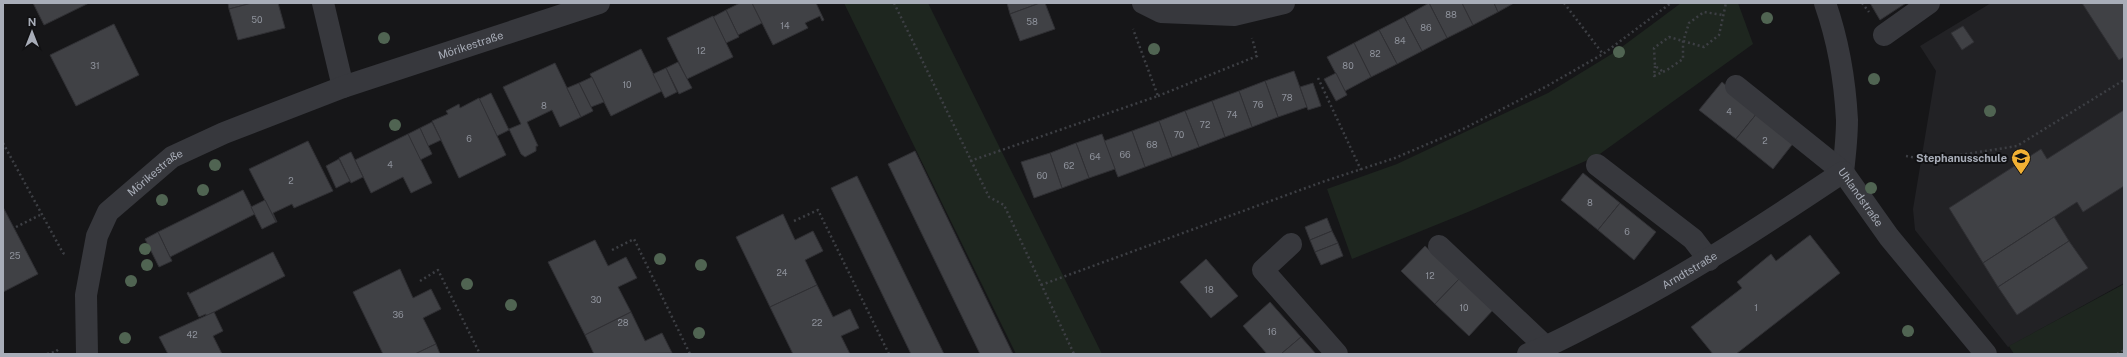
<svg xmlns="http://www.w3.org/2000/svg" width="2127" height="357" viewBox="0 0 2127 357" font-family="'Public Sans',sans-serif">
	<style>
		.built { fill: #222225 }
		.green { fill: #1e261f }
		.building { fill: #404145; stroke: #303034 }
		.lines { fill: none; stroke-linecap: round; stroke-linejoin: round }
		.path { stroke: #3d3f44; stroke-width: 2.5; stroke-dasharray: 2 3; stroke-linecap: butt }
		.minor { stroke: #37383d; stroke-width: 22 }
		.tree { fill: #506452 }
		.labels { text-anchor: middle; dominant-baseline: central; stroke-width: 4; stroke-linejoin: round; paint-order: stroke }
		.number-label { font-size: 9px; fill: #8e929b }
		.street-label { font-size: 11px; fill: #a8adb8; stroke: #111113 }
		.poi-label { font-size: 11px; font-weight: bold; fill: #a8adb8; stroke: #111113; text-anchor: end }
	</style>
	<rect width="100%" height="100%" fill="#161618"/>
	<path class="built" d="M1991 3H2124V283L2008 347 1915 230 1913 209 1936 71 1920 46Z"/>
	<g class="green">
		<path d="M844 3H928L1102 354H1016Z"/>
		<path d="M1681 3H1738L1753 44 1597 156 1468 212 1352 259 1327 189 1397 164 1548 93 1615 52Z"/>
		<path d="M2124 284V354H2014L2009 346Z"/>
	</g>
	<g class="building">
		<path d="M33 3H89L44 25Z"/>
		<path d="M228 3H252L229 9Z"/>
		<path d="M252 3H278L285 28 238 40 229 9Z"/>
		<path d="M740 3H752L762 23 738 35 726 10Z"/>
		<path d="M752 3H816L824 20 822 21 820 16 805 23 808 28 773 45Z"/>
		<path d="M1007 3H1040L1010 14Z"/>
		<path d="M1040 3H1045L1055 29 1020 41 1010 14Z"/>
		<path d="M1429 3H1462L1473 25 1447 38Z"/>
		<path d="M1429 3 1447 38 1422 51 1404 17Z"/>
		<path d="M1462 3H1494L1498 12 1473 25Z"/>
		<path d="M1494 3H1514L1498 12Z"/>
		<path d="M1870 3H1906L1880 20Z"/>
		<path d="M2082 3H2124V57L2119 60Z"/>
		<path d="M726 10 739 37 726 43 713 17Z"/>
		<path d="M713 16 733 57 687 79 667 38Z"/>
		<path d="M1404 17 1422 51 1397 64 1379 30Z"/>
		<path d="M114 24 139 75 76 106 50 55Z"/>
		<path d="M1963 26 1974 42 1962 50 1951 33Z"/>
		<path d="M1379 30 1397 64 1371 77 1354 43Z"/>
		<path d="M1354 43 1371 77 1345 91 1327 57Z"/>
		<path d="M641 49 662 91 611 116 590 74Z"/>
		<path d="M678 62 692 88 679 94 666 68Z"/>
		<path d="M555 63 581 117 560 127 552 110 527 122 538 146H536V151L525 157 521 154 509 129 521 124 503 87Z"/>
		<path d="M666 68 677 92 665 98 653 74Z"/>
		<path d="M1294 71 1307 107 1278 117 1265 81Z"/>
		<path d="M1336 73 1347 95 1336 101 1324 79Z"/>
		<path d="M592 77 604 102 591 107 579 83Z"/>
		<path d="M1265 81 1278 117 1252 127 1239 91Z"/>
		<path d="M1722 82 1758 112 1736 139 1699 110Z"/>
		<path d="M579 83 593 111 581 117 567 88Z"/>
		<path d="M1313 83 1321 106 1308 110 1300 87Z"/>
		<path d="M1239 91 1252 127 1225 137 1212 101Z"/>
		<path d="M491 93 509 130 497 136 479 99Z"/>
		<path d="M479 98 506 155 459 178 432 121 448 114 446 111 459 104 460 108Z"/>
		<path d="M1212 101 1225 137 1199 147 1185 111Z"/>
		<path d="M2124 110V186L2083 212 2077 202 1983 263 1949 208 2041 149 2047 159Z"/>
		<path d="M1185 111 1199 147 1172 157 1159 121Z"/>
		<path d="M1758 112 1795 141 1773 169 1736 139Z"/>
		<path d="M1159 121 1172 157 1145 167 1132 131Z"/>
		<path d="M432 122 441 140 428 146 420 128Z"/>
		<path d="M420 128 432 154 420 160 408 134Z"/>
		<path d="M1132 131 1145 167 1118 177 1104 141Z"/>
		<path d="M408 134 432 183 411 193 403 177 371 193 355 160Z"/>
		<path d="M1102 134 1115 169 1089 178 1076 143Z"/>
		<path d="M308 141 333 191 294 208 292 204 273 213 277 222H276L249 169Z"/>
		<path d="M1076 143 1089 178 1062 188 1050 153Z"/>
		<path d="M915 151 1013 354H980L888 164Z"/>
		<path d="M351 152 363 177 351 183 339 158Z"/>
		<path d="M1050 153 1062 188 1034 198 1021 162Z"/>
		<path d="M339 159 350 181 336 188 326 166Z"/>
		<path d="M1583 173 1620 203 1598 230 1561 200Z"/>
		<path d="M857 176 944 354H911L831 188Z"/>
		<path d="M243 190 255 214 170 257 158 232Z"/>
		<path d="M265 200 276 222 262 229 251 207Z"/>
		<path d="M1620 203 1656 232 1634 260 1598 230Z"/>
		<path d="M3 207 38 274 3 292Z"/>
		<path d="M783 214 795 240 813 231 823 251 805 260 817 285 770 307 736 237Z"/>
		<path d="M2054 217 2069 241 1998 287 1983 263Z"/>
		<path d="M1327 218 1332 231 1310 240 1305 227Z"/>
		<path d="M1332 231 1338 243 1315 252 1310 240Z"/>
		<path d="M158 232 172 261 159 267 145 239Z"/>
		<path d="M1810 235 1840 273 1736 354H1713L1691 327 1742 288 1737 282 1771 254 1776 261Z"/>
		<path d="M595 240 608 266 626 257 637 278 618 287 631 312 585 335 548 262Z"/>
		<path d="M2069 241 2088 268 2017 315 1998 287Z"/>
		<path d="M1338 243 1343 256 1321 265 1315 252Z"/>
		<path d="M1425 246 1460 278 1435 304 1401 271Z"/>
		<path d="M273 252 285 276 206 316V314L199 317 187 293 189 292V294Z"/>
		<path d="M1206 259 1238 296 1211 318 1180 282Z"/>
		<path d="M400 269 413 298 431 289 441 309 423 318 436 344 415 354H383L353 292Z"/>
		<path d="M1460 278 1493 310 1469 336 1435 304Z"/>
		<path d="M817 285 833 317 850 309 859 328 841 336 850 354H793L770 307Z"/>
		<path d="M1270 302 1301 337 1281 354H1267L1243 326Z"/>
		<path d="M214 312 223 331 213 336 222 354H168L159 337Z"/>
		<path d="M631 312 645 341 662 333 672 353 594 354 585 335Z"/>
		<path d="M1301 337 1316 354H1281Z"/>
		<path d="M436 344 440 354H415Z"/>
	</g>
	<g class="lines">
		<g class="path">
			<path d="M894 3 989 197 1004 205 1074 354"/>
			<path d="M1564 3 1603 54"/>
			<path d="M1862 3 1869 12"/>
			<path d="M1655 66 1654 76 1667 70 1683 59V42L1689 23 1704 12 1723 15"/>
			<path d="M1662 71 1655 66 1654 48 1669 37 1704 47 1719 35 1726 3"/>
			<path d="M1318 78 1361 170"/>
			<path d="M1158 96 1257 56 1252 38"/>
			<path d="M3 143 63 253 67 255"/>
			<path d="M1906 156 1928 160 2017 146 2124 80"/>
			<path d="M970 161 1158 96 1133 29"/>
			<path d="M794 221 818 210 889 354"/>
			<path d="M16 227 40 215"/>
			<path d="M612 250 634 239 690 354"/>
			<path d="M420 281 438 270 480 354"/>
			<path d="M1041 285 1325 181 1395 158 1463 129 1547 86 1603 54 1671 3"/>
			<path d="M47 354 55 352 60 348"/>
			<path d="M2117 354 2124 350"/>
		</g>
		<g class="minor">
			<path d="M323 3 343 87"/>
			<path d="M1143 3 1161 12 1234 15 1284 3"/>
			<path d="M1825 3C1838 40 1845 82 1847 120 1847 137 1845 155 1843 172"/>
			<path d="M1884 35 1929 3"/>
			<path id="s1" d="M1736 86 1843 172 1889 237 1986 354"/>
			<path d="M1597 165 1693 239 1709 260"/>
			<path d="M1291 244 1263 270 1337 354"/>
			<path d="M1439 246 1546 347"/>
			<path id="s2" d="M87 354 86 295 97 236 108 212 172 157 224 133 343 87 599 3"/>
			<path id="s3" d="M1528 354C1555 344 1579 330 1605 317 1688 275 1765 224 1843 172"/>
		</g>
	</g>
	<g class="tree">
		<circle cx="1767" cy="18" r="6"/>
		<circle cx="384" cy="38" r="6"/>
		<circle cx="1154" cy="49" r="6"/>
		<circle cx="1619" cy="52" r="6"/>
		<circle cx="1874" cy="79" r="6"/>
		<circle cx="1990" cy="111" r="6"/>
		<circle cx="395" cy="125" r="6"/>
		<circle cx="215" cy="165" r="6"/>
		<circle cx="1871" cy="188" r="6"/>
		<circle cx="203" cy="190" r="6"/>
		<circle cx="162" cy="200" r="6"/>
		<circle cx="145" cy="249" r="6"/>
		<circle cx="660" cy="259" r="6"/>
		<circle cx="147" cy="265" r="6"/>
		<circle cx="701" cy="265" r="6"/>
		<circle cx="131" cy="281" r="6"/>
		<circle cx="467" cy="284" r="6"/>
		<circle cx="511" cy="305" r="6"/>
		<circle cx="1908" cy="331" r="6"/>
		<circle cx="699" cy="333" r="6"/>
		<circle cx="125" cy="338" r="6"/>
	</g>
	<defs>
		<symbol id="school-pin" viewBox="-11 -11 22 30"><path d="M0 17L-7.5 6A9.5 9.5 0 1 1 7.5 6Z" fill="#f2b134" stroke="#111113"/><path d="M0-5L7-2L0 1L-7-2ZM-4 1L0 2.5L4 1V4Q0 6-4 4Z" fill="#111"/></symbol>
	</defs>
	<g fill-rule="evenodd">
		<use href="#school-pin" x="2010" y="147" width="22" height="30"/>
	</g>
	<g class="labels">
		<g class="number-label">
			<text x="1451" y="14">88</text>
			<text x="257" y="19">50</text>
			<text x="1032" y="21">58</text>
			<text x="785" y="25">14</text>
			<text x="1426" y="27">86</text>
			<text x="1400" y="40">84</text>
			<text x="701" y="50">12</text>
			<text x="1375" y="53">82</text>
			<text x="95" y="65">31</text>
			<text x="1348" y="65">80</text>
			<text x="627" y="84">10</text>
			<text x="1287" y="97">78</text>
			<text x="1258" y="104">76</text>
			<text x="544" y="105">8</text>
			<text x="1729" y="111">4</text>
			<text x="1232" y="114">74</text>
			<text x="1205" y="124">72</text>
			<text x="1179" y="134">70</text>
			<text x="469" y="138">6</text>
			<text x="1765" y="140">2</text>
			<text x="1152" y="144">68</text>
			<text x="1125" y="154">66</text>
			<text x="1095" y="156">64</text>
			<text x="390" y="164">4</text>
			<text x="1069" y="165">62</text>
			<text x="1042" y="175">60</text>
			<text x="291" y="180">2</text>
			<text x="1590" y="202">8</text>
			<text x="1627" y="231">6</text>
			<text x="15" y="255">25</text>
			<text x="782" y="272">24</text>
			<text x="1430" y="275">12</text>
			<text x="1209" y="289">18</text>
			<text x="596" y="299">30</text>
			<text x="1464" y="307">10</text>
			<text x="1756" y="307">1</text>
			<text x="398" y="314">36</text>
			<text x="623" y="322">28</text>
			<text x="817" y="322">22</text>
			<text x="1272" y="331">16</text>
			<text x="192" y="334">42</text>
		</g>
		<g class="street-label">
			<text stroke="none"><textPath href="#s2" startOffset="549">Mörikestraße</textPath></text>
			<text stroke="none"><textPath href="#s2" startOffset="207">Mörikestraße</textPath></text>
			<text stroke="none"><textPath href="#s1" startOffset="168">Uhlandstraße</textPath></text>
			<text stroke="none"><textPath href="#s3" startOffset="182">Arndtstraße</textPath></text>
		</g>
		<g class="poi-label">
			<text x="2007" y="158">Stephanusschule</text>
		</g>
	</g>
	<rect width="2127" height="357" fill="none" stroke="#a8adb8" stroke-width="8"/>
	<g transform="translate(32 32)" stroke="#111113" stroke-width="3" paint-order="stroke">
	<path d="M0-3L7 15L0 10L-7 15Z" fill="#a8adb8"/>
	<text y="-6" font-size="11" font-weight="bold" text-anchor="middle" fill="#a8adb8">N</text>
	</g>
</svg>
